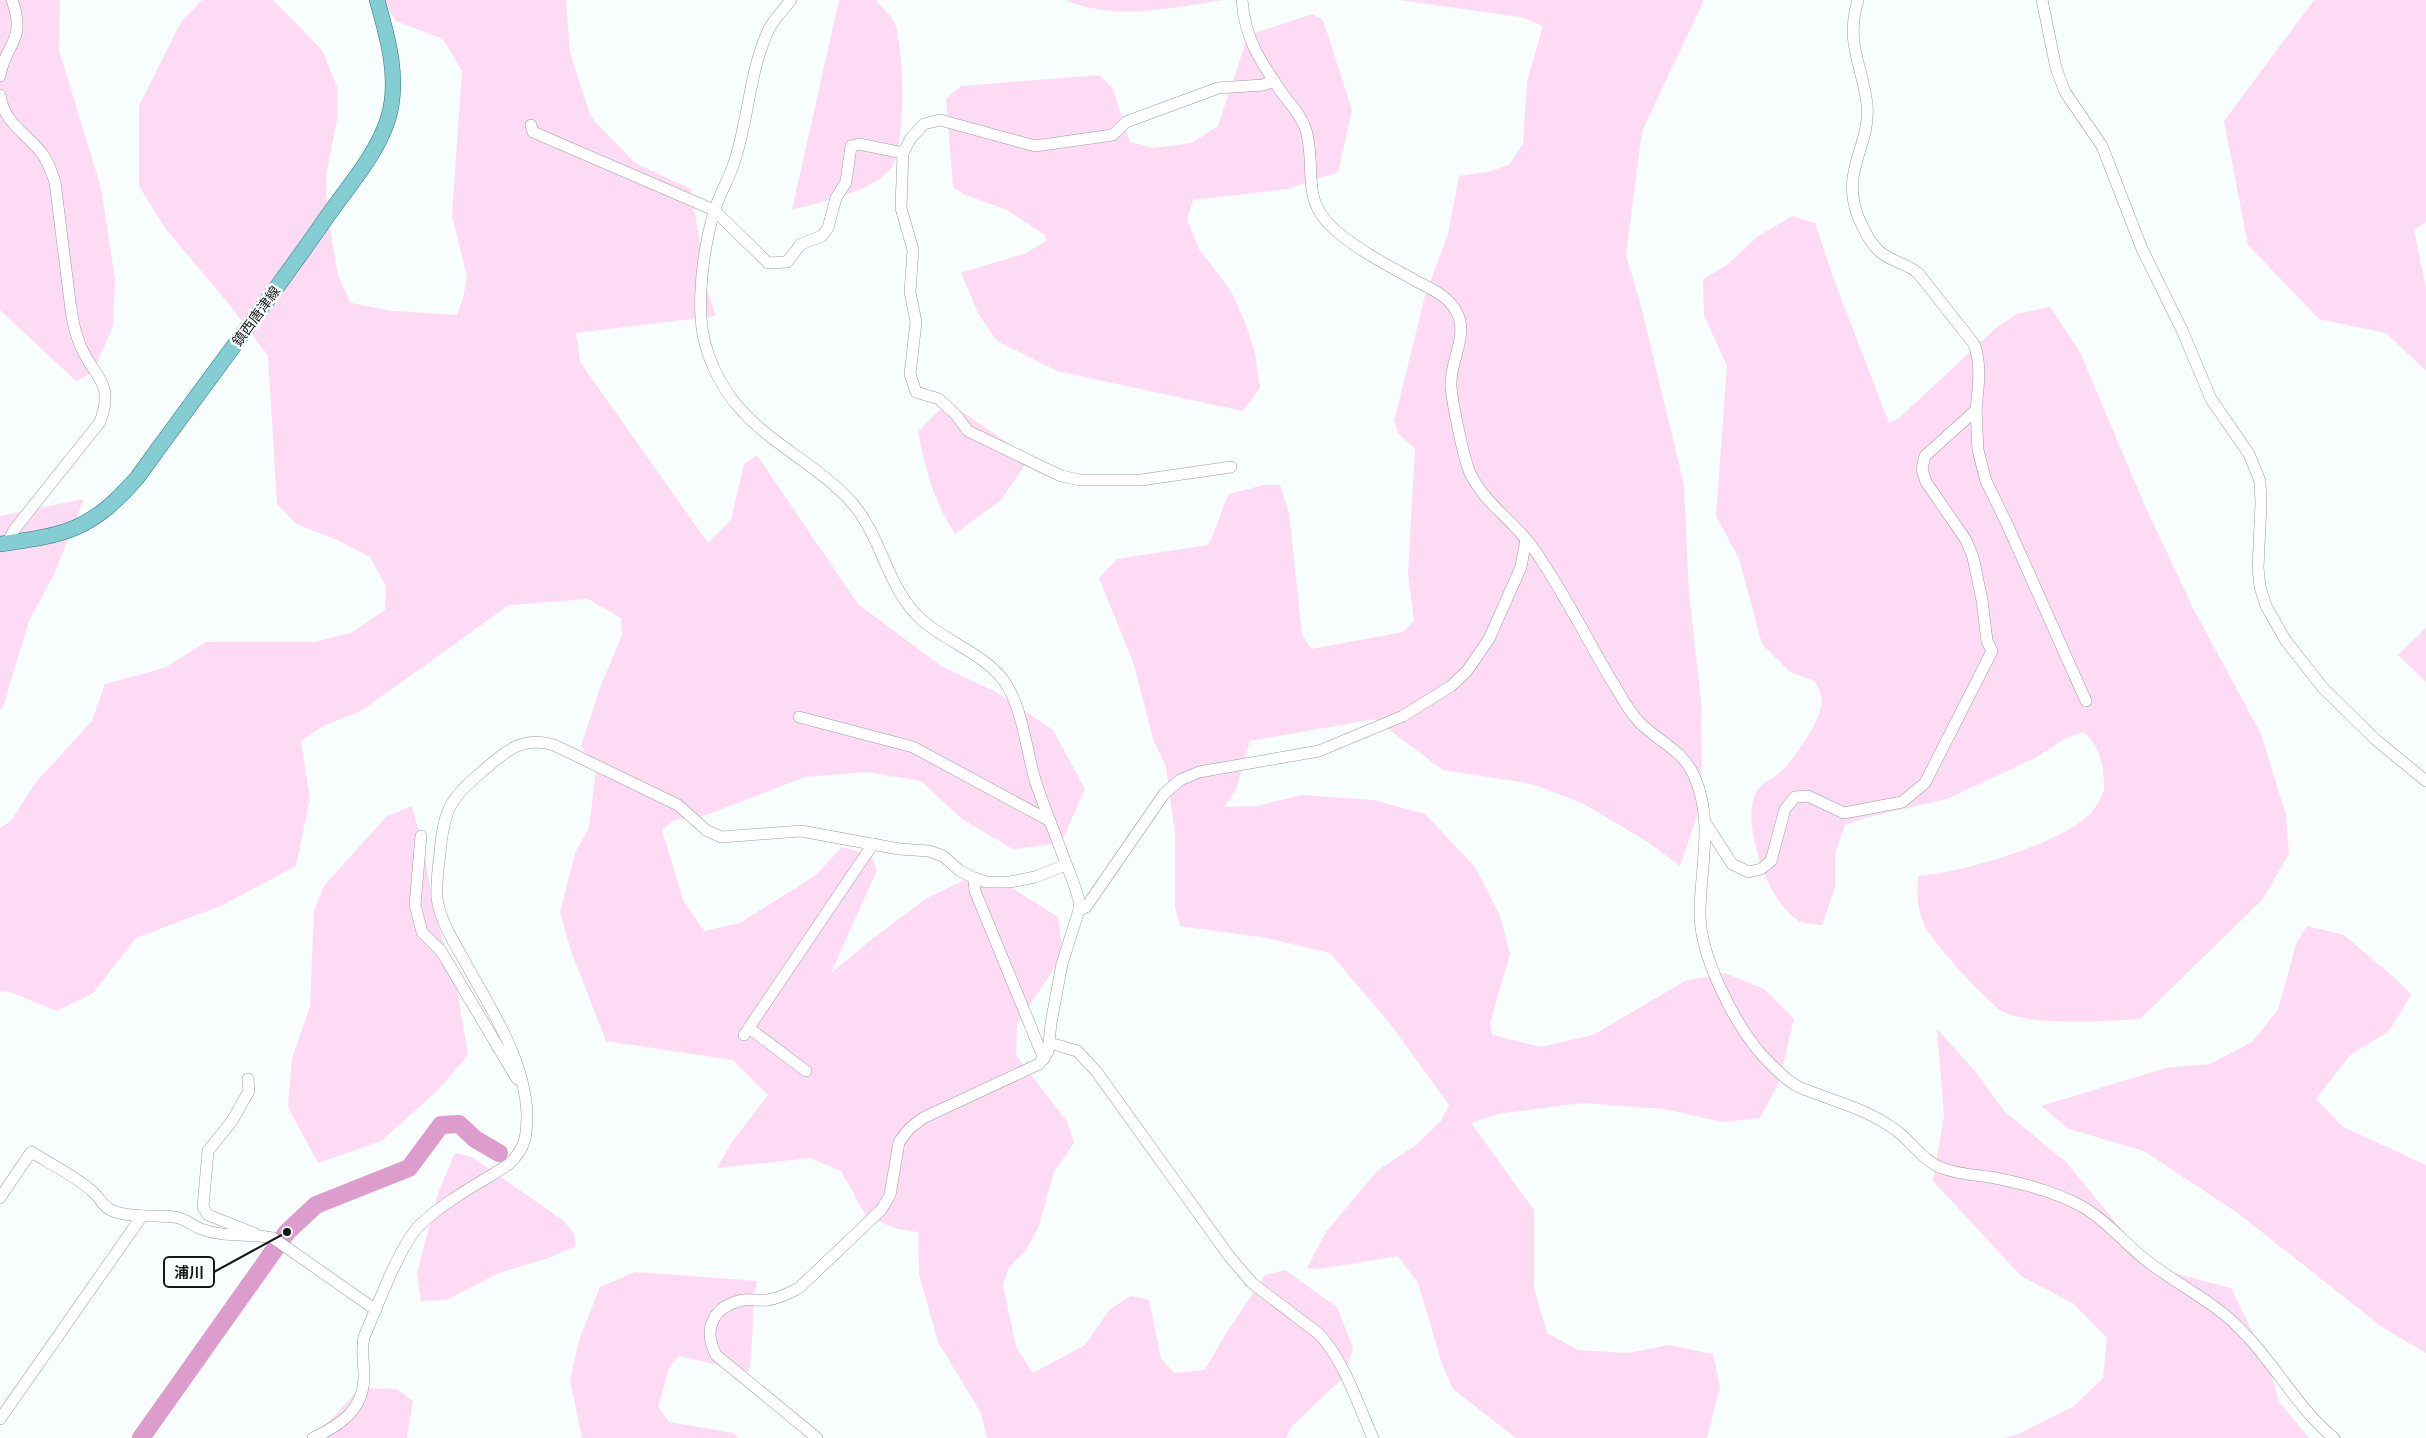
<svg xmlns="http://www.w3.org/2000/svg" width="2426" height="1438" viewBox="0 0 2426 1438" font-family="Mulish,'Noto Sans JP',sans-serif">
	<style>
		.green { fill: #fddbf5 }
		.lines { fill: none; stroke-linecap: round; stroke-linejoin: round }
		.river { stroke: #dc9dcd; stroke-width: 18 }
		.minor-casing { stroke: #989d9e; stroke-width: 12 }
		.major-casing { stroke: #27777e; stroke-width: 16 }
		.minor { stroke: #fff; stroke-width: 11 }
		.major { stroke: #83cdd3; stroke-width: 15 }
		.labels { text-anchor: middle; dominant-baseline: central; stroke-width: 5; stroke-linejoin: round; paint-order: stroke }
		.street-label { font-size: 14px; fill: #151617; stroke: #f8fdfd }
		.leader { fill: none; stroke: #151617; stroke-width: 2 }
		.callout-dot { fill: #151617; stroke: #f8fdfd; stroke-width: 2 }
		.callout { fill: #f8fdfd; stroke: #151617; stroke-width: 2 }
		.callout-label { font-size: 15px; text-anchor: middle; font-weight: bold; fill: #151617 }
	</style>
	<rect width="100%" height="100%" fill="#f8fdfd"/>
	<g class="green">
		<path d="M0 0H60L59 50 101 188 115 279 113 326 93 372 76 381 0 310Z"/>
		<path d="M202 0H273L322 50 338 89 337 120 326 175 327 210 338 276 351 303 393 311 457 315 463 298 467 277 452 216 462 71 443 39 396 21 382 0H566L570 52 591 117 635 163 691 189 708 293 716 316 576 333 580 362 708 543 731 520 744 464 757 455 858 604 941 666 998 693 1053 730 1085 789 1061 843 1013 849 962 819 921 781 867 772 805 777 698 818 674 820 662 830 683 900 704 931 740 923 816 875 842 847 871 855 877 870 831 973 872 939 927 898 971 877 1009 886 1058 917 1063 955 1017 1024 1016 1055 1068 1123 1074 1143 1054 1172 1038 1228 1026 1250 1009 1267 1003 1285 1016 1347 1033 1373 1085 1345 1110 1309 1131 1296 1149 1300 1161 1358 1174 1373 1205 1370 1222 1340 1265 1275 1285 1270 1337 1307 1353 1348 1345 1376 1292 1426 1286 1438H987L981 1413 938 1342 919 1274 918 1232 897 1229 866 1216 841 1171 810 1158 717 1168 732 1142 768 1095 733 1060 606 1041 571 951 560 912 575 853 589 828 596 769 581 746 600 688 622 635 621 618 588 599 509 605 361 711 323 726 301 741 310 798 296 866 223 905 136 938 93 993 57 1011 7 991H0V828L11 821 36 782 92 721 105 684 164 668 206 642H314L351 633 385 610 386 586 370 557 335 539 296 524 277 504 268 356 228 303 165 228 139 186V106L181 22Z"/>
		<path d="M839 0H876C882 7 891 16 895 24 904 47 907 153 890 170 867 194 823 201 792 210Z"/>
		<path d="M1065 0H1223C1171 8 1115 21 1065 0Z"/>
		<path d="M1399 0H1704L1642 131 1626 256 1640 302 1684 485 1689 593 1701 702 1702 802 1680 866 1648 842 1582 803 1532 784 1443 770 1375 719 1250 741 1236 790 1224 807 1256 806 1302 795 1374 800 1425 814 1475 867 1500 916 1510 954 1490 1023 1492 1035 1541 1047 1593 1035 1685 981 1725 973 1764 989 1794 1019 1779 1082 1760 1118 1723 1122 1665 1109 1581 1103 1498 1114 1471 1123 1534 1210V1288L1547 1333 1578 1350 1628 1353 1669 1345 1713 1354 1720 1386 1707 1438H1516L1453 1389 1443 1367 1418 1283 1398 1256 1319 1269 1307 1268 1326 1232 1377 1171 1416 1145 1441 1121 1449 1105 1391 1025 1330 953 1267 938 1180 926 1175 908V835L1166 767 1153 739 1134 665 1099 578 1117 559 1208 545C1217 529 1220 511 1229 494L1264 485H1280L1289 513 1302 634 1311 649 1403 632 1414 621 1408 575 1415 449 1399 434 1394 421 1425 296 1448 234 1459 176 1487 172 1509 165 1523 144 1527 82 1543 26 1521 17Z"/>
		<path d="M2314 0H2426V222L2414 230 2426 289V371L2386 333 2319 319 2248 245 2224 121Z"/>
		<path d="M1313 14 1323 20 1352 110 1338 172 1288 189 1193 200 1187 219 1199 249 1231 291 1246 325 1255 354 1260 388 1243 411 1057 371 997 341 979 315 961 273 1026 253 1046 241 1045 235 1007 210 963 194 953 187 946 99 961 86 1100 75 1113 89 1130 142 1153 148 1192 143 1218 126 1248 35Z"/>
		<path d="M1792 216 1815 223 1833 277 1889 423 1898 419 1997 327 2017 314 2050 307 2080 352 2145 506 2194 610 2261 734 2286 815 2289 854 2262 900 2140 1019C2110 1021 2029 1026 2003 1012 1988 1003 1931 941 1924 924 1917 908 1917 893 1918 876 1960 873 2057 845 2088 816 2094 811 2102 797 2104 790 2105 784 2103 776 2103 771 2101 755 2095 741 2083 732L2064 739 2037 757 1947 799 1865 818 1845 825 1835 854V888L1822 925C1815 924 1805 924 1799 921 1769 904 1743 829 1754 797 1758 784 1769 781 1778 774 1793 762 1823 718 1822 699 1821 693 1817 686 1815 681L1790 672 1762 644 1739 559 1716 516 1727 366 1704 315 1703 279 1727 265 1757 237Z"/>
		<path d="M954 406 1030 458 1001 500 955 534C933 500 926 471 918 432L938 411Z"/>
		<path d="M84 499 55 572 29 621 2 710 0 708V516Z"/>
		<path d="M2426 628V682L2398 655Z"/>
		<path d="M412 806 425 856 434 910 457 989 468 1055 438 1090 381 1141 318 1163 288 1107 292 1058 310 1007 314 911 324 886 386 817Z"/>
		<path d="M2307 926 2344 935 2397 980 2411 995 2389 1031 2350 1055 2316 1099 2343 1127 2426 1165V1353L2382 1327 2239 1214 2144 1151 2069 1129 2041 1106 2166 1068 2210 1064 2252 1042 2278 1010 2296 944Z"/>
		<path d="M1937 1029 1975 1071 2005 1112 2066 1162 2117 1224 2139 1254 2170 1272 2231 1288 2269 1366 2279 1402 2309 1438H2003L2016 1435 2074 1406 2103 1378 2107 1338 2074 1304 2021 1276 1933 1181 1944 1116Z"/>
		<path d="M455 1153 472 1157 564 1221 574 1234 576 1246 549 1258 499 1273 446 1300 421 1301 417 1273 438 1193Z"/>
		<path d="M635 1272 757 1281C751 1311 754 1341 749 1372L679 1356 670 1366 658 1406 669 1422 734 1433 738 1438H582L570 1380 579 1340 600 1287Z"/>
		<path d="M360 1388 397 1389 413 1401 407 1438H314Z"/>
	</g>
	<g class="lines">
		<path class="river" d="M141 1438 287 1232 316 1205 409 1168 441 1125 459 1124 475 1139 499 1153"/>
		<defs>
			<g id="minor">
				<path d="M791 0C784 9 774 19 769 29 749 71 749 119 734 163 729 179 719 195 714 212 705 242 699 285 701 317 702 350 720 388 743 412 774 446 822 468 853 504 883 539 887 590 923 621 949 643 984 654 1004 681 1024 709 1026 754 1037 786 1046 812 1056 836 1065 861 1070 874 1076 887 1079 901V910L1062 964 1051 1023 1048 1052 1039 1064 923 1118 909 1129 899 1142 890 1195 881 1210 799 1288C789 1293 779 1299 767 1300 759 1301 751 1299 743 1300 714 1306 702 1328 716 1355L817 1438"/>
				<path d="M1242 0C1245 41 1262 64 1285 97 1293 107 1302 117 1306 130 1317 168 1299 199 1335 230 1357 249 1383 263 1409 277 1426 287 1446 293 1456 311 1470 335 1449 361 1451 387 1453 406 1463 456 1470 473 1484 503 1514 521 1533 548 1563 590 1586 638 1613 683 1620 694 1626 706 1634 716 1653 741 1682 746 1695 778 1714 823 1700 867 1700 914 1700 956 1734 1023 1762 1055 1772 1066 1786 1081 1799 1087 1835 1102 1864 1107 1897 1131 1912 1143 1925 1162 1942 1168 1957 1174 1975 1175 1990 1177 2022 1183 2055 1191 2083 1207 2109 1222 2127 1247 2151 1264 2183 1288 2218 1304 2245 1334 2276 1366 2299 1410 2334 1438"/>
				<path d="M2042 0 2056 68 2065 92 2102 146 2142 249 2182 330 2211 399 2249 454 2260 481 2261 503 2258 568 2260 587 2266 606 2286 641 2323 688 2376 740 2426 781"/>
				<path d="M0 76C5 43 27 42 12 0"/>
				<path d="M0 95C4 122 23 131 40 151 48 160 51 171 55 182 59 214 63 246 67 278 70 299 71 322 79 342 91 377 116 379 100 422L14 530 7 543"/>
				<path d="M531 125 533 132 714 210 768 263 787 262 801 244 822 236 828 228 836 198 846 182 851 146 859 144 903 153"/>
				<path d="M1976 410 1978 450 1986 481 2007 524 2086 701"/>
				<path d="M1231 467 1141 480H1080L1061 476 968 431 956 415 939 399 916 392 910 374 916 322 910 292 913 250 901 208 903 153 911 138 924 124 940 120 1035 146 1113 135 1126 122 1218 88 1263 85 1274 81"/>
				<path d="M799 717 913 747 1050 821"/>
				<path d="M1705 822 1732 864 1749 872 1761 869 1771 861 1785 809 1795 797 1808 796 1844 813 1902 802 1925 783 1992 651 1987 641 1982 600 1973 557 1966 540 1926 482 1922 469 1925 456 1976 410C1978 388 1982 365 1974 344L1918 273C1906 263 1891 262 1879 251 1869 242 1865 231 1859 219 1839 170 1871 148 1867 104 1862 64 1845 43 1858 0"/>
				<path d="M421 836 415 905 422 932 441 951 517 1079"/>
				<path d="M974 878 975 891 1044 1059"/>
				<path d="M1079 910 1086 907 1164 794 1180 780 1199 772 1319 751 1403 716 1451 686 1467 671 1489 639 1521 567 1526 539"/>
				<path d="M749 1028 806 1071"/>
				<path d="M744 1035 873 844"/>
				<path d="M1050 1043 1077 1051 1096 1071 1229 1256 1252 1283 1319 1334C1345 1362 1357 1403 1373 1438"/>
				<path d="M248 1079 249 1091 232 1121 208 1151 203 1207 208 1215 256 1234"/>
				<path d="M0 1198 31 1152C51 1164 75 1176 92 1191 101 1198 102 1207 113 1211 132 1218 154 1215 174 1217 185 1218 191 1225 201 1229 225 1238 249 1233 273 1238L376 1310"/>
				<path d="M0 1419 142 1216"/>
				<path d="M313 1438C341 1425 364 1409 364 1376 364 1362 361 1351 364 1337 377 1308 399 1245 421 1224 446 1200 480 1183 509 1164 526 1148 527 1135 527 1113 524 1057 490 1008 464 960 453 941 440 920 437 898 436 883 438 868 440 853 444 808 450 799 484 770 507 750 523 736 554 745L678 805 706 830 721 837 801 831 899 849 929 851 943 856 960 871 974 878 986 882H1010L1035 877 1066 865"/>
			</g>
			<path id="major" d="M0 544C67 535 91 530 137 478 198 393 262 310 322 224 344 191 376 157 388 119 400 80 388 38 377 0"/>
		</defs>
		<use href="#minor" class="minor-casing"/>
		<use href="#major" class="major-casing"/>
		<use href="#minor" class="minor"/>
		<use href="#major" class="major"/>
	</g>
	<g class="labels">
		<g class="street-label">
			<text transform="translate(256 316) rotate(-54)">鎮西唐津線</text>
		</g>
	</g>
	<path class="leader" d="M287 1232L214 1272"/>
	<circle class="callout-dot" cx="287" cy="1232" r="5"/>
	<rect class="callout" x="164" y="1257" width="50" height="30" rx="5"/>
	<g class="callout-label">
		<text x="189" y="1278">浦川</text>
	</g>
</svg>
